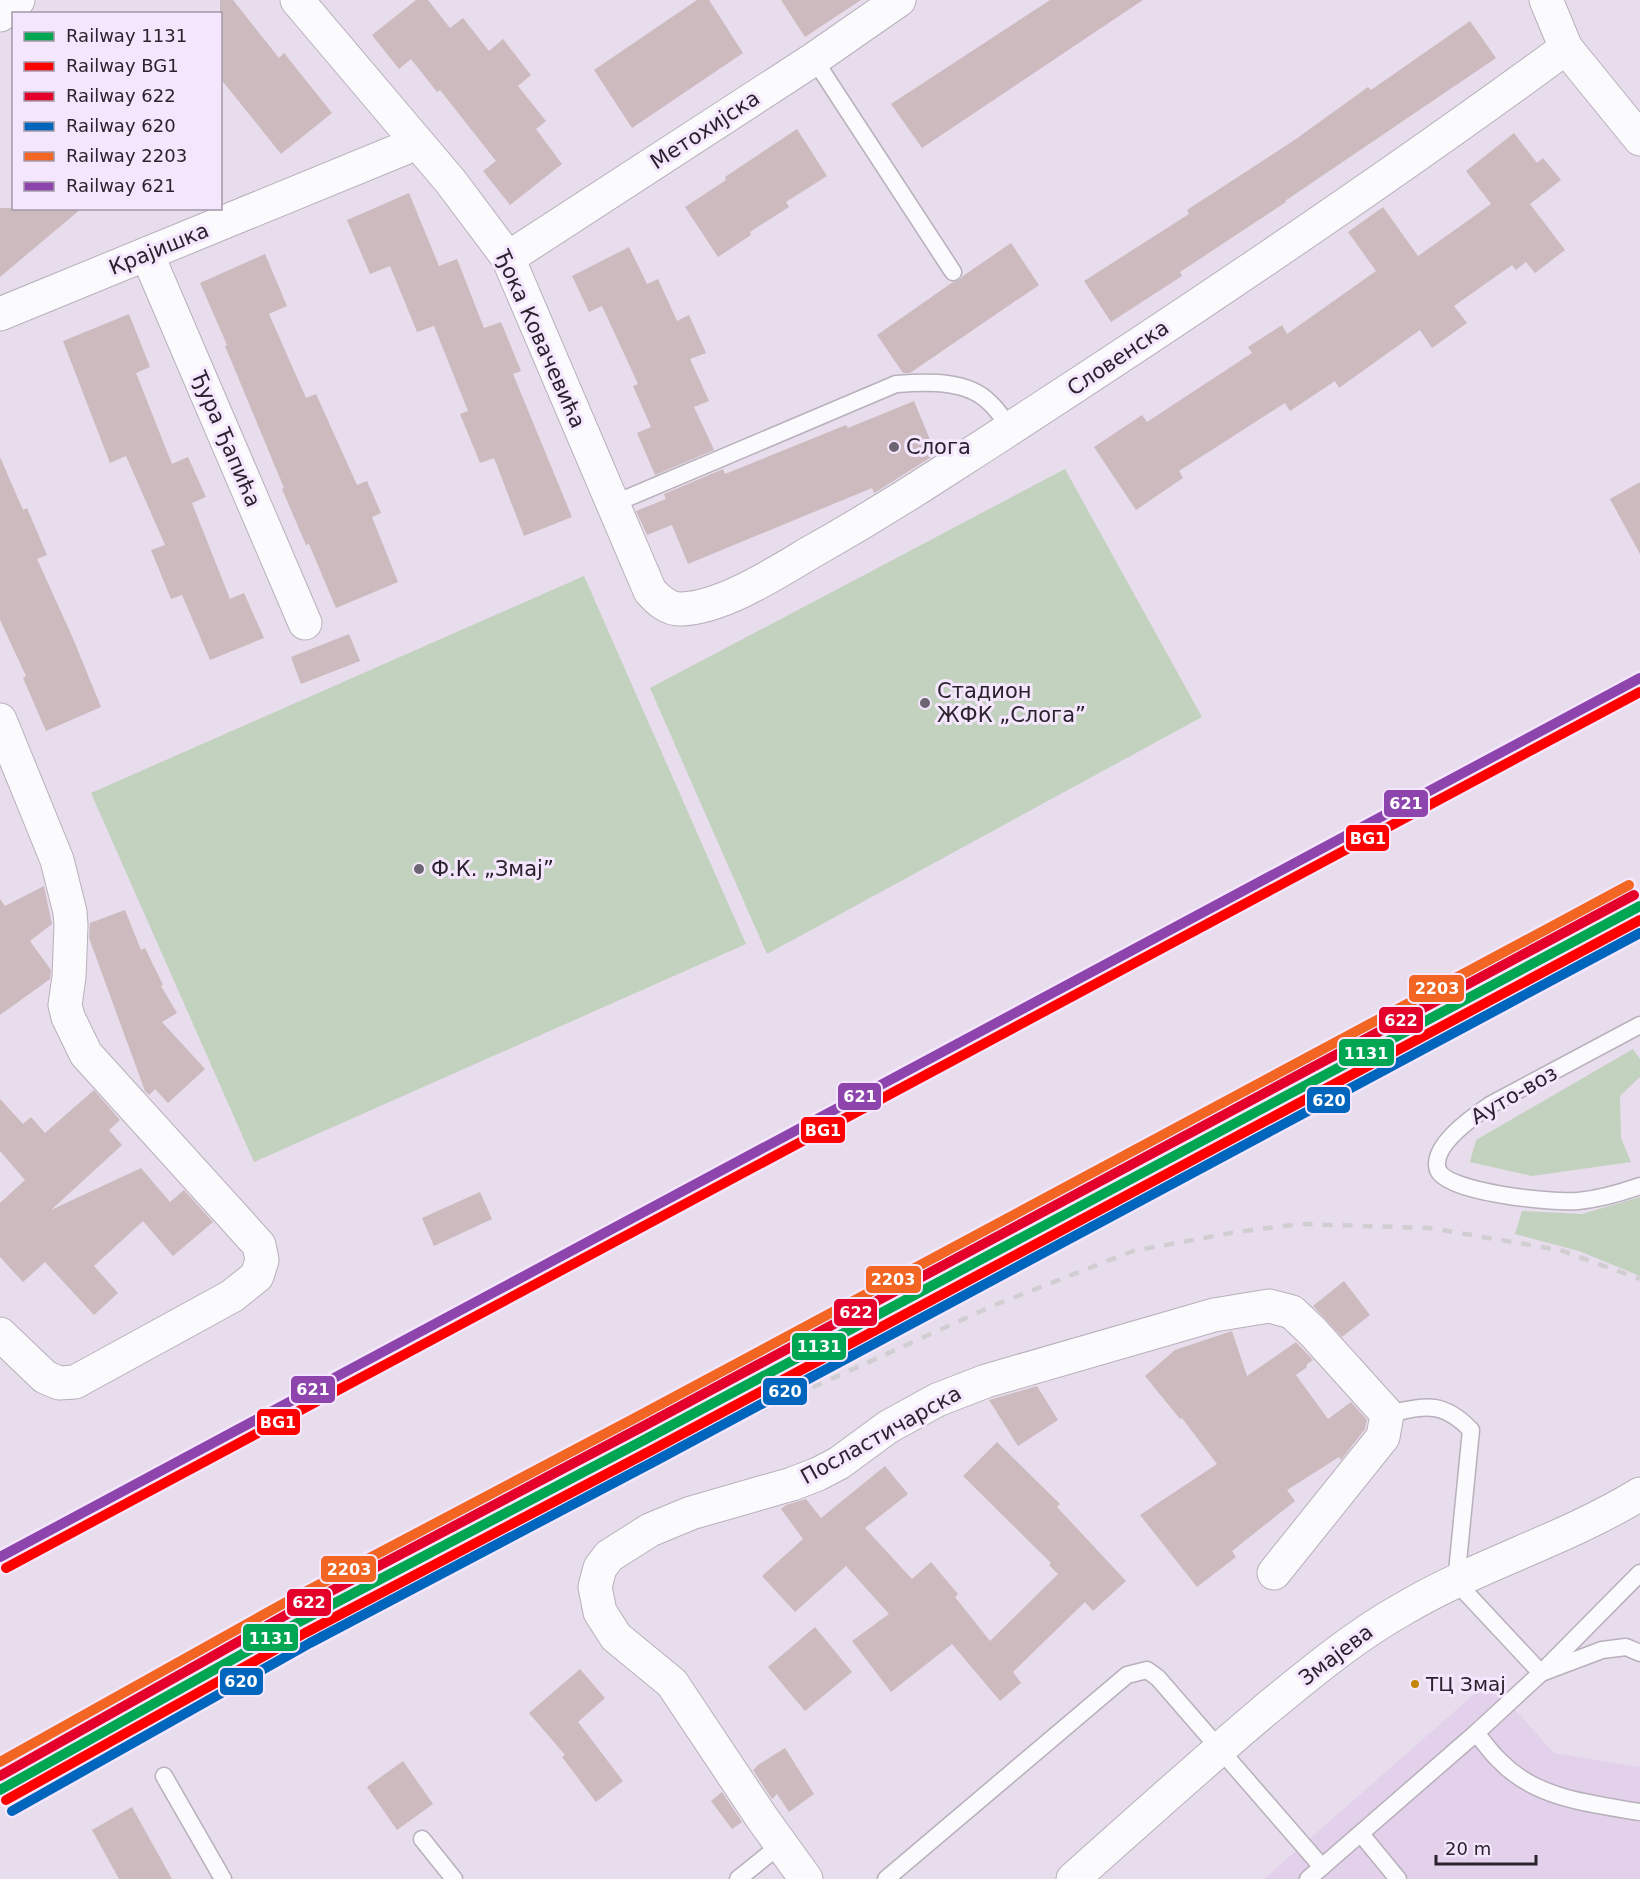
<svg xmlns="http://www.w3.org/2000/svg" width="1640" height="1879" viewBox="0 0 1640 1879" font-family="'DejaVu Sans',sans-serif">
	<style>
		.built { fill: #e3d1eb }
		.green { fill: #c3d1bf }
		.building { fill: #cdbabe }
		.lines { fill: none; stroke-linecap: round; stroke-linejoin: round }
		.service-casing { stroke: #b8b0bc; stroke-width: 19 }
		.minor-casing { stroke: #b8b0bc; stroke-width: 35 }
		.secondary-casing { stroke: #b8b0bc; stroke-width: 35 }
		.service { stroke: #fbfafc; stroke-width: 16 }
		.minor { stroke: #fbfafc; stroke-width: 33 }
		.secondary { stroke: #fbfafc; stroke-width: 33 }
		.rail { stroke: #d1ced2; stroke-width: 4.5; stroke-dasharray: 10 10; stroke-linecap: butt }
		.rail-1-casing { stroke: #f4e6fc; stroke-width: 15 }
		.rail-2-casing { stroke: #f4e6fc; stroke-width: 15 }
		.rail-3-casing { stroke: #f4e6fc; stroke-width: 15 }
		.rail-4-casing { stroke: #f4e6fc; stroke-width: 15 }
		.rail-5-casing { stroke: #f4e6fc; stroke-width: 15 }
		.rail-6-casing { stroke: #f4e6fc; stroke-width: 15 }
		.rail-1 { stroke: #00a651; stroke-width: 10 }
		.rail-2 { stroke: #f00; stroke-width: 10 }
		.rail-3 { stroke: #e4002b; stroke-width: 10 }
		.rail-4 { stroke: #0065bd; stroke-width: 10 }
		.rail-5 { stroke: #f26522; stroke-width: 10 }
		.rail-6 { stroke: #8e44ad; stroke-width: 10 }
		.poi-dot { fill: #6c6470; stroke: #f4e6fc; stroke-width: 2 }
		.bus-dot { fill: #c4850b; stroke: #f4e6fc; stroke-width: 2 }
		.labels { text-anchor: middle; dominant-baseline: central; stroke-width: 6; stroke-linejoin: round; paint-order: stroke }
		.bus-label { font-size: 20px; fill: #2a232d; stroke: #f4e6fc; text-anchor: start }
		.street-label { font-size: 21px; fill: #2a232d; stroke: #f4e6fc }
		.poi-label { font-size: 21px; fill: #2a232d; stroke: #f4e6fc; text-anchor: start }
		.line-badge { stroke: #f4e6fc; stroke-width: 2 }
		.badge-label { font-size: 16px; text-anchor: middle; font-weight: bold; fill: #fff }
	</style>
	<rect width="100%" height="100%" fill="#e7ddec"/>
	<path class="built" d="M1489 1681 1554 1753 1640 1767V1879H1264Z"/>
	<g class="green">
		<path d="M1065 469 1202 717 767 954 650 688Z"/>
		<path d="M584 576 746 944 254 1162 91 793Z"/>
		<path d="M1633 1049 1640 1059V1077L1620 1096 1621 1138 1631 1162 1532 1176 1470 1162 1476 1140Z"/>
		<path d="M1640 1197V1276L1579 1251 1515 1234 1522 1211 1582 1214Z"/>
	</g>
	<g class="building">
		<path d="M220 0H233L279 58 284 53 332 113 281 154 220 78Z"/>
		<path d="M416 0H428L450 28 463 18 489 51 503 39 531 75 518 86 546 121 536 129 562 164 510 205 483 171 496 161 440 90 437 92 411 59 399 69 372 35Z"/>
		<path d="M697 0H709L743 53 632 128 594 70Z"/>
		<path d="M781 0H861L805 37Z"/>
		<path d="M1050 0H1143L922 148 891 104Z"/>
		<path d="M1470 21 1496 58 1285 201 1286 202 1180 272 1182 276 1111 322 1084 281 1189 214 1187 210 1296 139 1368 87 1371 90Z"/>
		<path d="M797 129 827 176 786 202 789 207 750 232 751 235 718 257 685 207 726 180 725 177Z"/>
		<path d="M1514 133 1537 163 1543 158 1561 180 1530 204 1565 250 1535 273 1526 262 1516 270 1512 265 1454 306 1467 323 1432 348 1420 330 1339 388 1335 381 1290 411 1285 403 1179 471 1183 478 1136 510 1094 447 1142 415 1147 422 1252 353 1248 347 1282 325 1287 334 1376 271 1348 232 1383 207 1418 256 1466 222 1491 204 1466 171Z"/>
		<path d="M409 193 439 266 457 259 484 328 501 322 521 371 513 374 572 517 524 536 494 458 480 463 460 414 468 411 434 326 417 332 390 266 370 274 347 220Z"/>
		<path d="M0 208H82L0 277Z"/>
		<path d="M1011 243 1039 285 910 373H903L877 335 953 282 959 280 963 276Z"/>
		<path d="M629 247 647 284 658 279 677 321 689 315 706 353 690 359 709 401 694 407 714 450 655 475 637 433 651 427 633 386 638 384 602 306 589 312 572 276Z"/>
		<path d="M265 254 287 306 269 314 306 398 316 394 357 485 367 481 381 513 372 517 398 582 336 608 309 544 306 545 282 489 284 488 225 346 227 345 200 283Z"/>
		<path d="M129 314 150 367 136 373 172 464 188 457 206 497 192 503 230 599 244 593 264 638 210 660 182 595 171 599 151 550 165 545 126 456 110 463 63 341Z"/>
		<path d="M914 401 936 454 876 492 874 493 872 488 688 564 672 525 647 535 636 511 666 499 664 494 723 469 725 474 846 425 848 428Z"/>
		<path d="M0 457 23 510 27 508 47 555 37 559 72 636 101 707 46 731 23 678 26 676 0 620Z"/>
		<path d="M1640 482V554L1610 499Z"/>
		<path d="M349 634 360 661 301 684 291 657Z"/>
		<path d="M44 886 52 924 30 941 51 970 50 979 0 1015V899L5 906Z"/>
		<path d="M125 910 141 950 145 948 163 985 161 986 177 1013 162 1022 205 1069 168 1103 155 1089 149 1095 145 1091 89 938 90 923Z"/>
		<path d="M94 1090 120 1120 109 1130 122 1145 51 1210 141 1168 170 1202 184 1190 213 1222 173 1256 143 1221 94 1266 118 1293 94 1315 45 1262 23 1282 0 1257V1203L25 1180 0 1151V1099L23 1124 31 1117 45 1133Z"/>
		<path d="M480 1192 492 1219 434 1246 422 1218Z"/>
		<path d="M1344 1281 1370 1315 1342 1337 1313 1306Z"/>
		<path d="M1232 1331 1247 1376 1296 1342 1313 1360 1306 1365 1307 1367 1296 1375 1328 1419 1351 1402 1367 1420 1365 1429 1341 1460 1339 1457 1287 1490 1295 1501 1232 1551 1236 1557 1197 1587 1140 1515 1217 1464 1182 1418 1180 1419 1145 1376 1175 1350Z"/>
		<path d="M1037 1386 1058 1420 1018 1446 989 1400Z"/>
		<path d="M997 1442 1060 1504 1057 1507 1126 1581 1093 1611 1085 1602 1013 1672 1021 1683 1000 1701 952 1644 891 1692 852 1641 889 1614 846 1566 795 1612 762 1576 803 1539 781 1509 786 1505 806 1499 821 1518 885 1466 908 1494 865 1528 912 1579 931 1562 958 1594 955 1597 990 1641 1058 1574 1049 1565 1051 1563 963 1476Z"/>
		<path d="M815 1627 852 1672 805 1711 768 1667Z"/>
		<path d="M580 1669 605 1698 578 1722 623 1781 596 1802 562 1757 565 1755 529 1713Z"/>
		<path d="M785 1748 814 1794 789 1812 777 1794 772 1799 753 1770 758 1765Z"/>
		<path d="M403 1761 433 1804 397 1830 367 1787Z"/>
		<path d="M722 1792 742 1822 732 1829 711 1801Z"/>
		<path d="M132 1807 172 1879H119L92 1830Z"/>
	</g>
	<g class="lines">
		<defs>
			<g id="service">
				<path d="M814 59 953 272"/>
				<path d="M613 504 896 384C925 382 967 379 990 403 998 410 1004 420 1010 429"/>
				<path d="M1640 1025 1490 1105C1474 1116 1430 1146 1438 1170 1447 1193 1554 1203 1578 1201 1599 1199 1620 1193 1640 1186"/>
				<path d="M1387 1414C1425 1406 1442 1400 1471 1430L1456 1582 1541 1673 1602 1650 1626 1647 1640 1653"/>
				<path d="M1476 1733C1484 1742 1491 1753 1500 1761 1536 1799 1592 1804 1640 1812"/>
				<path d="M164 1776 223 1879"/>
				<path d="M1361 1834 1398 1879"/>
				<path d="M422 1839 454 1879"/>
				<path d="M738 1879 780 1845"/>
				<path d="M886 1879 1127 1675 1147 1670 1158 1678 1322 1867"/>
				<path d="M1308 1879 1476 1733 1541 1673 1640 1573"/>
			</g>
			<g id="minor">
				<path d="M297 0 451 182 508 258 650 591C658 600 668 610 682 609 722 607 771 576 806 555 854 528 900 500 946 470 1156 335 1364 196 1566 48"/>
				<path d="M1546 0 1566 48 1640 139"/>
				<path d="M147 254 305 623"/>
				<path d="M508 258 814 59 899 0"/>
				<path d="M0 314 417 143"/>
				<path d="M0 720 57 860 70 912 71 925 69 977 65 1005 68 1017 86 1054 259 1245 262 1260 257 1276 232 1296 75 1382 59 1383 45 1377 0 1334"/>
				<path d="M806 1879 762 1818 672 1683 616 1637 600 1612 595 1587 600 1568 609 1556 650 1530 691 1513 792 1484 818 1474 839 1463 888 1427 937 1400 986 1381 1214 1315 1269 1306 1292 1312 1313 1332 1387 1414 1383 1437 1274 1573"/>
				<path d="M1073 1879C1136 1823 1199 1766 1264 1711 1308 1675 1353 1637 1403 1609 1479 1564 1565 1540 1640 1494"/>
			</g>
			<path id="secondary" d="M0 15 18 0"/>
		</defs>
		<use href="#service" class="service-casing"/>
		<use href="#minor" class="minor-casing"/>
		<use href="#secondary" class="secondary-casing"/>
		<use href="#service" class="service"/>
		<use href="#minor" class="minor"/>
		<use href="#secondary" class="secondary"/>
		<path class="rail" d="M758 1412 997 1304 1133 1251 1236 1232 1301 1224 1430 1228 1560 1250 1640 1279"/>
		<defs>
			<path id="rail-1" d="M0 1790 299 1622 646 1439 1640 906"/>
			<g id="rail-2">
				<path d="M6 1568 1640 692"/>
				<path d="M6 1800 305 1633 652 1450 1640 920"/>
			</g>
			<path id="rail-3" d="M0 1776 293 1611 640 1428 1634 895"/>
			<path id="rail-4" d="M12 1811 310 1643 657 1460 1640 933"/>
			<path id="rail-5" d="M0 1762 288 1601 635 1418 1629 885"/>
			<path id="rail-6" d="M0 1557 1640 678"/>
		</defs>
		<use href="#rail-1" class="rail-1-casing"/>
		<use href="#rail-2" class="rail-2-casing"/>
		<use href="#rail-3" class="rail-3-casing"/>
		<use href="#rail-4" class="rail-4-casing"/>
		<use href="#rail-5" class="rail-5-casing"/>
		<use href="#rail-6" class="rail-6-casing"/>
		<use href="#rail-1" class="rail-1"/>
		<use href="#rail-2" class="rail-2"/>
		<use href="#rail-3" class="rail-3"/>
		<use href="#rail-4" class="rail-4"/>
		<use href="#rail-5" class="rail-5"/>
		<use href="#rail-6" class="rail-6"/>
	</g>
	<g class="poi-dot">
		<circle cx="894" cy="447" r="6"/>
		<circle cx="925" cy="703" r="6"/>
		<circle cx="419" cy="869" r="6"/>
	</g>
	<circle class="bus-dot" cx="1415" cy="1684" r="5"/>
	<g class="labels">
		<g class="bus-label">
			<text x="1426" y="1684">ТЦ Змај</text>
		</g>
		<g class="street-label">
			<text transform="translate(705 130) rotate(-33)">Метохијска</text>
			<text transform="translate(159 249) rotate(-22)">Крајишка</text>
			<text transform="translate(540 339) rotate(66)">Ђока Ковачевића</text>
			<text transform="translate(1118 358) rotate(-34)">Словенска</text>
			<text transform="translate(226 439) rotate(67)">Ђура Ђапића</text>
			<text transform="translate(1514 1095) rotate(-30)">Ауто-воз</text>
			<text transform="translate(881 1435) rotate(-29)">Посластичарска</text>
			<text transform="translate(1336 1655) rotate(-37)">Змајева</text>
		</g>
		<g class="poi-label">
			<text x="906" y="447">Слога</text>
			<text x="937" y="691">Стадион<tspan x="937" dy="24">ЖФК „Слога”</tspan></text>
			<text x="431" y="869">Ф.К. „Змај”</text>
		</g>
	</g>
	<g class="line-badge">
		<rect x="1383" y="789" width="46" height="29" rx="6" fill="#8e44ad"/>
		<rect x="1345" y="824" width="45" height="28" rx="6" fill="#f00"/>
		<rect x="1408" y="974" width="57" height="29" rx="6" fill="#f26522"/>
		<rect x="1378" y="1006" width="46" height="28" rx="6" fill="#e4002b"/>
		<rect x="1338" y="1038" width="57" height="29" rx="6" fill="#00a651"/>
		<rect x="837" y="1082" width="45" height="29" rx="6" fill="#8e44ad"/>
		<rect x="1306" y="1086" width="45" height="28" rx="6" fill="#0065bd"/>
		<rect x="800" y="1116" width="46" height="28" rx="6" fill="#f00"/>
		<rect x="865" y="1265" width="57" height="29" rx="6" fill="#f26522"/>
		<rect x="833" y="1298" width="45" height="29" rx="6" fill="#e4002b"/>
		<rect x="791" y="1332" width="56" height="29" rx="6" fill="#00a651"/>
		<rect x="290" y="1375" width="46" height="29" rx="6" fill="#8e44ad"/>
		<rect x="762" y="1377" width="46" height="29" rx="6" fill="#0065bd"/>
		<rect x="256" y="1408" width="45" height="28" rx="6" fill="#f00"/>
		<rect x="320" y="1555" width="57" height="28" rx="6" fill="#f26522"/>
		<rect x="286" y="1588" width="46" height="29" rx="6" fill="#e4002b"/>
		<rect x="242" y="1623" width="57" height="29" rx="6" fill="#00a651"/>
		<rect x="219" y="1667" width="45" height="29" rx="6" fill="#0065bd"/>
	</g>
	<g class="badge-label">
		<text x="1406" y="809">621</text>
		<text x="1368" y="844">BG1</text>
		<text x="1437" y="994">2203</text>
		<text x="1401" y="1026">622</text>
		<text x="1366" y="1059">1131</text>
		<text x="860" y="1102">621</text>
		<text x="1329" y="1106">620</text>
		<text x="823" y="1136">BG1</text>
		<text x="893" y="1285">2203</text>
		<text x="856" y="1318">622</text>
		<text x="819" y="1352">1131</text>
		<text x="313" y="1395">621</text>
		<text x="785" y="1397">620</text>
		<text x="278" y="1428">BG1</text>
		<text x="349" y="1575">2203</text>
		<text x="309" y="1608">622</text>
		<text x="271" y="1644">1131</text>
		<text x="241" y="1687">620</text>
	</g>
	<rect x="12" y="12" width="210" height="198" fill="#f4e6fc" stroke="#a398a9" stroke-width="1.5"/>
	<rect x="24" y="32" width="30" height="9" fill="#00a651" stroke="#a398a9" stroke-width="1.5"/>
	<text x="66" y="42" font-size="18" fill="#2a232d">Railway 1131</text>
	<rect x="24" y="62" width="30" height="9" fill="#ff0000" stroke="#a398a9" stroke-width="1.5"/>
	<text x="66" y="72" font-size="18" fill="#2a232d">Railway BG1</text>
	<rect x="24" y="92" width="30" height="9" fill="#e4002b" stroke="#a398a9" stroke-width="1.5"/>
	<text x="66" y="102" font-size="18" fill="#2a232d">Railway 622</text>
	<rect x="24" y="122" width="30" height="9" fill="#0065bd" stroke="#a398a9" stroke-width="1.5"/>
	<text x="66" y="132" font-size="18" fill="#2a232d">Railway 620</text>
	<rect x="24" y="152" width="30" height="9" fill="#f26522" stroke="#a398a9" stroke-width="1.5"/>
	<text x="66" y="162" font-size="18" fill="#2a232d">Railway 2203</text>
	<rect x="24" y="182" width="30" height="9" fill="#8e44ad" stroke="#a398a9" stroke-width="1.5"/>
	<text x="66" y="192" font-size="18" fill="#2a232d">Railway 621</text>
	<path d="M1436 1855v9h100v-9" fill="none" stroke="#2a232d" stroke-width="3"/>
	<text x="1445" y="1855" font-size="18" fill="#2a232d" stroke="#f4e6fc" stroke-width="4.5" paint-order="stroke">20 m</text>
</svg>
